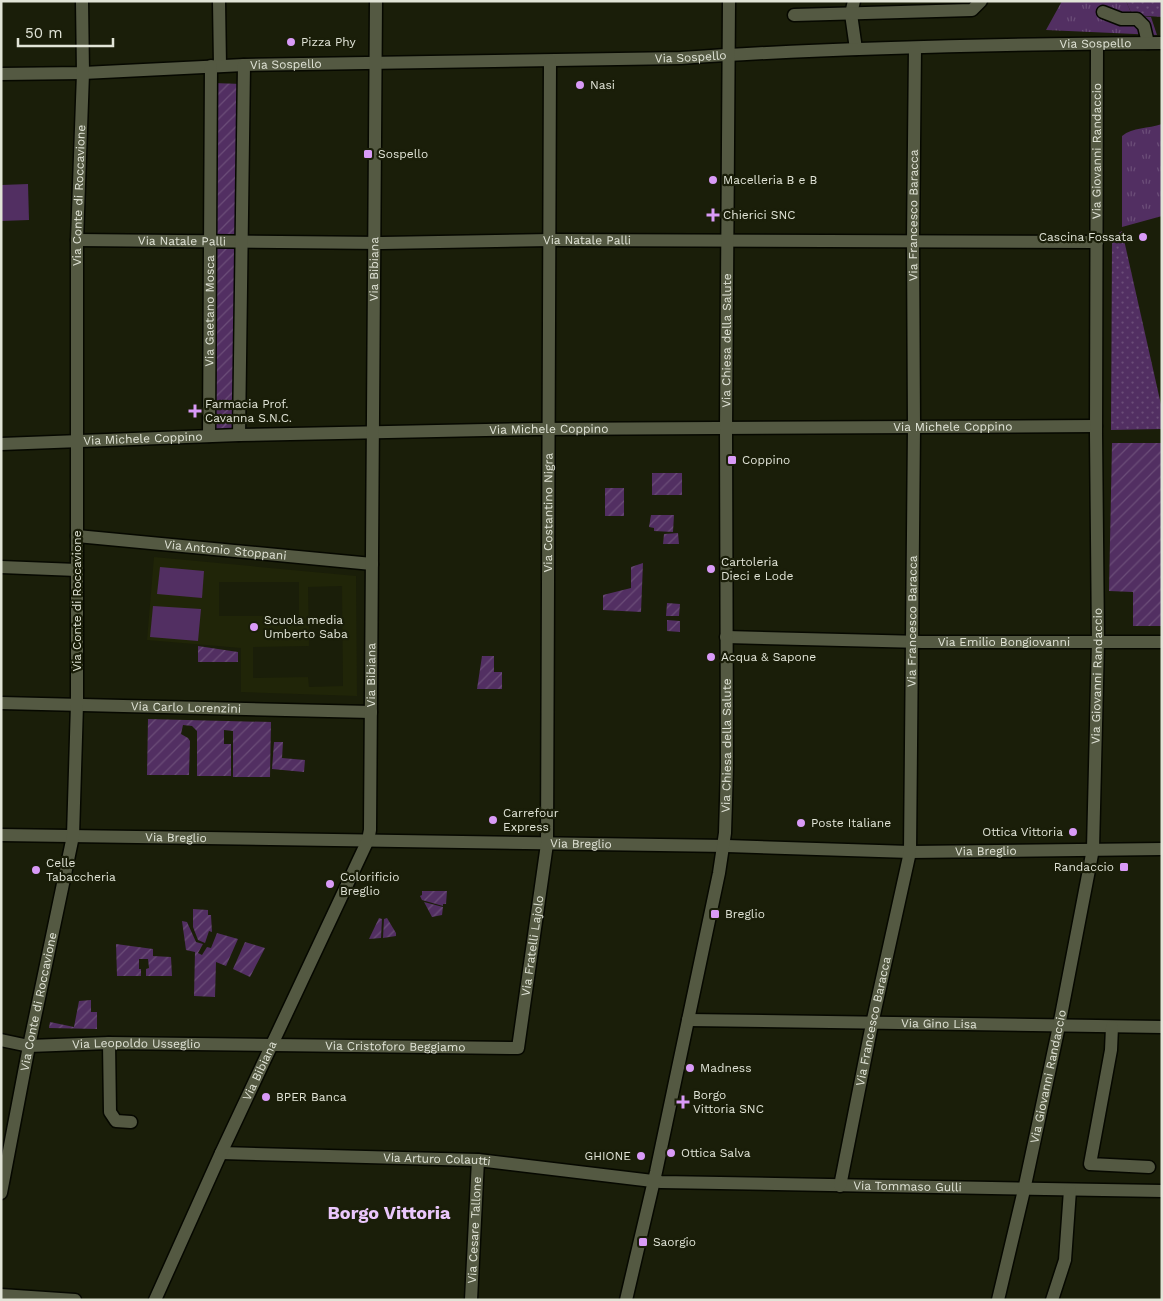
<svg xmlns="http://www.w3.org/2000/svg" width="1163" height="1301" viewBox="0 0 1163 1301" font-family="'Work Sans',sans-serif">
	<style>
		.built { fill: #202508; fill-rule: evenodd }
		.grass { fill: url(#grass-dots) }
		.park { fill: url(#park-tufts) }
		.garden { fill: url(#garden-furrows) }
		.pitch { fill: #522f62 }
		.lines { fill: none; stroke-linecap: round; stroke-linejoin: round }
		.minor-casing { stroke: #060800; stroke-width: 15 }
		.minor { stroke: #545942; stroke-width: 12 }
		.poi-dot { fill: #d99af7; stroke: #1a1e09; stroke-width: 2 }
		.labels { text-anchor: middle; dominant-baseline: central; stroke-width: 4.5; stroke-linejoin: round; paint-order: stroke }
		.poi-label { font-size: 12px; fill: #e1e4d7; stroke: #1a1e09; text-anchor: start }
		.street-label { font-size: 12px; fill: #e1e4d7; stroke: #1a1e09 }
		.district-label { font-size: 18px; font-weight: bold; fill: #eac7fc; stroke: #1a1e09 }
	</style>
	<defs>
		<pattern id="grass-dots" width="8" height="8" patternUnits="userSpaceOnUse" patternTransform="scale(1.25)"><rect width="8" height="8" fill="#522f62"/><path d="M2 2h.1M6 6h.1" fill="none" stroke="#6b4d78" stroke-width="1.8" stroke-linecap="round"/></pattern>
		<pattern id="park-tufts" width="24" height="20" patternUnits="userSpaceOnUse" patternTransform="scale(1.25)"><rect width="24" height="20" fill="#522f62"/><path d="M3 7l-1-3M5 7V3M7 7l1-3M15 17l-1-3M17 17v-4M19 17l1-3" fill="none" stroke="#6b4d78"/></pattern>
		<pattern id="garden-furrows" width="10" height="10" patternUnits="userSpaceOnUse" patternTransform="scale(1.25)"><rect width="10" height="10" fill="#522f62"/><path d="M-1 1l2-2M0 10L10 0M9 11l2-2" fill="none" stroke="#6b4d78"/></pattern>
	</defs>
	<rect width="100%" height="100%" fill="#1a1e09"/>
	<path class="built" d="M154 557 356 576 357 696 241 692V648L147 640ZM219 582H299V616H219ZM342 586 343 686 309 687 308 677 253 678V647L309 646 308 587Z"/>
	<g class="grass">
		<path d="M1126 1H1162V17L1132 15Z"/>
		<path d="M1122 231 1162 409V429L1111 430 1112 244 1114 236Z"/>
	</g>
	<g class="park">
		<path d="M1062 1H1126L1132 15 1151 17 1157 35 1046 30Z"/>
		<path d="M1162 124V216L1122 227V136C1133 127 1148 129 1162 124Z"/>
	</g>
	<g class="garden">
		<path d="M212 83 243 84 239 435 209 436Z"/>
		<path d="M1112 443H1162V626H1133V592L1109 591Z"/>
		<rect x="652" y="473" width="30" height="22"/>
		<rect x="605" y="488" width="19" height="28"/>
		<path d="M651 515H674L673 532 654 531V528L649 527Z"/>
		<path d="M678 533 679 544H663L664 534Z"/>
		<path d="M643 563 641 612 603 610V595L631 588V567Z"/>
		<path d="M667 603 680 604 679 616H666Z"/>
		<path d="M667 620 680 621V632L667 631Z"/>
		<path d="M198 646 238 652V662H198Z"/>
		<path d="M482 656H494V672H502V689H477Z"/>
		<path d="M148 719 271 722 270 777H233V731L224 730V744H231V776H197V731L192 726 183 725 181 734 188 738 190 741 189 775H147Z"/>
		<path d="M274 742H283L282 758 305 760 304 772 272 769Z"/>
		<path d="M422 891H447L446 904H443V906L422 900 420 896 422 895Z"/>
		<path d="M424 902 443 907 442 915 432 917Z"/>
		<path d="M193 909 208 910V915H211L212 932 209 931 205 943 198 940 193 927Z"/>
		<path d="M379 918 382 919 381 938 369 939Z"/>
		<path d="M387 918 396 933V936L383 938 384 919Z"/>
		<path d="M182 921 187 922 196 942 203 944 198 953 202 955 207 947 211 948 217 933 238 939 226 966 216 962 215 997 194 996 195 952 186 950Z"/>
		<path d="M245 942 265 948 250 977 233 969Z"/>
		<path d="M116 944 153 949V956L171 957 172 976H146V969L149 968 148 959H139V969H141V976H117Z"/>
		<path d="M91 1000V1012H97V1029L49 1028 50 1022 74 1027 79 1001Z"/>
	</g>
	<g class="pitch">
		<path d="M28 184 29 220 1 221V185Z"/>
		<path d="M160 567 204 571 202 598 157 594Z"/>
		<path d="M153 606 201 609 198 641 150 637Z"/>
	</g>
	<g class="lines">
		<defs>
			<g id="minor">
				<path d="M219 1 220 66"/>
				<path d="M854 1 851 14 856 49"/>
				<path d="M1103 12 1121 19H1137L1144 26 1148 43"/>
				<path d="M794 15 972 10 981 1"/>
				<path id="s1" d="M1 74 83 73 244 65 681 58C841 47 1002 44 1162 43"/>
				<path id="s2" d="M77 240 382 243 551 240 1097 242"/>
				<path d="M239 435 244 65"/>
				<path id="s3" d="M209 436 211 66"/>
				<path id="s4" d="M1 444 239 435 534 429 1096 426"/>
				<path id="s5" d="M77 536 372 564"/>
				<path d="M1 567 77 570"/>
				<path id="s6" d="M726 637 922 642H1162"/>
				<path id="s7" d="M1 703 371 712"/>
				<path id="s8" d="M1 835 727 846 910 852 1162 849"/>
				<path id="s9" d="M688 1020 1162 1027"/>
				<path d="M1112 1027 1111 1050 1090 1164 1149 1167"/>
				<path id="s10" d="M1 1040 29 1046 109 1043 518 1048 547 844 550 61"/>
				<path d="M109 1043 110 1112 116 1121 131 1122"/>
				<path id="s11" d="M221 1153 478 1160 661 1182 1162 1191"/>
				<path id="s12" d="M840 1186 872 1024 910 852 914 428 913 240 915 48"/>
				<path id="s13" d="M1 1193 29 1046 73 836 77 704V240L83 73 82 1"/>
				<path d="M1 1295 75 1300"/>
				<path id="s14" d="M155 1300 221 1153 368 840 370 830 376 1"/>
				<path id="s15" d="M471 1300 478 1160"/>
				<path id="s16" d="M626 1300 656 1172 719 873 725 833 727 767 726 428 729 1"/>
				<path id="s17" d="M998 1300 1024 1190 1059 1026 1093 849 1098 642 1096 434 1097 44"/>
				<path d="M1052 1300 1065 1260 1070 1190"/>
			</g>
		</defs>
		<use href="#minor" class="minor-casing"/>
		<use href="#minor" class="minor"/>
	</g>
	<g class="poi-dot">
		<circle cx="291" cy="42" r="5"/>
		<circle cx="580" cy="85" r="5"/>
		<rect x="363" y="149" width="10" height="10" rx="2.5"/>
		<circle cx="713" cy="180" r="5"/>
		<path d="M710.5 207.5h5v5h5v5h-5v5h-5v-5h-5v-5h5z"/>
		<circle cx="1143" cy="237" r="5"/>
		<path d="M192.5 403.5h5v5h5v5h-5v5h-5v-5h-5v-5h5z"/>
		<rect x="727" y="455" width="10" height="10" rx="2.5"/>
		<circle cx="711" cy="569" r="5"/>
		<circle cx="254" cy="627" r="5"/>
		<circle cx="711" cy="657" r="5"/>
		<circle cx="493" cy="820" r="5"/>
		<circle cx="801" cy="823" r="5"/>
		<circle cx="1073" cy="832" r="5"/>
		<rect x="1119" y="862" width="10" height="10" rx="2.5"/>
		<circle cx="36" cy="870" r="5"/>
		<circle cx="330" cy="884" r="5"/>
		<rect x="710" y="909" width="10" height="10" rx="2.5"/>
		<circle cx="690" cy="1068" r="5"/>
		<circle cx="266" cy="1097" r="5"/>
		<path d="M680.5 1094.5h5v5h5v5h-5v5h-5v-5h-5v-5h5z"/>
		<circle cx="671" cy="1153" r="5"/>
		<circle cx="641" cy="1156" r="5"/>
		<rect x="638" y="1237" width="10" height="10" rx="2.5"/>
	</g>
	<g class="labels">
		<g class="poi-label">
			<text x="301" y="42">Pizza Phy</text>
			<text x="590" y="85">Nasi</text>
			<text x="378" y="154">Sospello</text>
			<text x="723" y="180">Macelleria B e B</text>
			<text x="723" y="215">Chierici SNC</text>
			<text x="1133" y="237" text-anchor="end">Cascina Fossata</text>
			<text x="205" y="404">Farmacia Prof.<tspan x="205" dy="14">Cavanna S.N.C.</tspan></text>
			<text x="742" y="460">Coppino</text>
			<text x="721" y="562">Cartoleria<tspan x="721" dy="14">Dieci e Lode</tspan></text>
			<text x="264" y="620">Scuola media<tspan x="264" dy="14">Umberto Saba</tspan></text>
			<text x="721" y="657">Acqua &amp; Sapone</text>
			<text x="503" y="813">Carrefour<tspan x="503" dy="14">Express</tspan></text>
			<text x="811" y="823">Poste Italiane</text>
			<text x="1063" y="832" text-anchor="end">Ottica Vittoria</text>
			<text x="46" y="863">Celle<tspan x="46" dy="14">Tabaccheria</tspan></text>
			<text x="1114" y="867" text-anchor="end">Randaccio</text>
			<text x="340" y="877">Colorificio<tspan x="340" dy="14">Breglio</tspan></text>
			<text x="725" y="914">Breglio</text>
			<text x="700" y="1068">Madness</text>
			<text x="693" y="1095">Borgo<tspan x="693" dy="14">Vittoria SNC</tspan></text>
			<text x="276" y="1097">BPER Banca</text>
			<text x="681" y="1153">Ottica Salva</text>
			<text x="631" y="1156" text-anchor="end">GHIONE</text>
			<text x="653" y="1242">Saorgio</text>
		</g>
		<g class="street-label">
			<text stroke="none"><textPath href="#s1" startOffset="1095">Via Sospello</textPath></text>
			<text stroke="none"><textPath href="#s1" startOffset="690">Via Sospello</textPath></text>
			<text stroke="none"><textPath href="#s1" startOffset="285">Via Sospello</textPath></text>
			<text stroke="none"><textPath href="#s17" startOffset="1159">Via Giovanni Randaccio</textPath></text>
			<text stroke="none"><textPath href="#s13" startOffset="1005">Via Conte di Roccavione</textPath></text>
			<text stroke="none"><textPath href="#s12" startOffset="978">Via Francesco Baracca</textPath></text>
			<text stroke="none"><textPath href="#s2" startOffset="510">Via Natale Palli</textPath></text>
			<text stroke="none"><textPath href="#s2" startOffset="105">Via Natale Palli</textPath></text>
			<text stroke="none"><textPath href="#s14" startOffset="1078">Via Bibiana</textPath></text>
			<text stroke="none"><textPath href="#s3" startOffset="125">Via Gaetano Mosca</textPath></text>
			<text stroke="none"><textPath href="#s16" startOffset="970">Via Chiesa della Salute</textPath></text>
			<text stroke="none"><textPath href="#s4" startOffset="952">Via Michele Coppino</textPath></text>
			<text stroke="none"><textPath href="#s4" startOffset="548">Via Michele Coppino</textPath></text>
			<text stroke="none"><textPath href="#s4" startOffset="142">Via Michele Coppino</textPath></text>
			<text stroke="none"><textPath href="#s10" startOffset="1055">Via Costantino Nigra</textPath></text>
			<text stroke="none"><textPath href="#s5" startOffset="149">Via Antonio Stoppani</textPath></text>
			<text transform="translate(77 601) rotate(-90)">Via Conte di Roccavione</text>
			<text stroke="none"><textPath href="#s12" startOffset="572">Via Francesco Baracca</textPath></text>
			<text stroke="none"><textPath href="#s6" startOffset="278">Via Emilio Bongiovanni</textPath></text>
			<text stroke="none"><textPath href="#s14" startOffset="672">Via Bibiana</textPath></text>
			<text stroke="none"><textPath href="#s17" startOffset="634">Via Giovanni Randaccio</textPath></text>
			<text stroke="none"><textPath href="#s7" startOffset="185">Via Carlo Lorenzini</textPath></text>
			<text stroke="none"><textPath href="#s16" startOffset="565">Via Chiesa della Salute</textPath></text>
			<text stroke="none"><textPath href="#s8" startOffset="175">Via Breglio</textPath></text>
			<text stroke="none"><textPath href="#s8" startOffset="580">Via Breglio</textPath></text>
			<text stroke="none"><textPath href="#s8" startOffset="985">Via Breglio</textPath></text>
			<text stroke="none"><textPath href="#s10" startOffset="621">Via Fratelli Lajolo</textPath></text>
			<text stroke="none"><textPath href="#s13" startOffset="195">Via Conte di Roccavione</textPath></text>
			<text stroke="none"><textPath href="#s12" startOffset="168">Via Francesco Baracca</textPath></text>
			<text stroke="none"><textPath href="#s9" startOffset="251">Via Gino Lisa</textPath></text>
			<text stroke="none"><textPath href="#s10" startOffset="136">Via Leopoldo Usseglio</textPath></text>
			<text stroke="none"><textPath href="#s10" startOffset="395">Via Cristoforo Beggiamo</textPath></text>
			<text stroke="none"><textPath href="#s14" startOffset="252">Via Bibiana</textPath></text>
			<text stroke="none"><textPath href="#s17" startOffset="229">Via Giovanni Randaccio</textPath></text>
			<text stroke="none"><textPath href="#s11" startOffset="216">Via Arturo Colautti</textPath></text>
			<text stroke="none"><textPath href="#s11" startOffset="688">Via Tommaso Gulli</textPath></text>
			<text stroke="none"><textPath href="#s15" startOffset="70">Via Cesare Tallone</textPath></text>
		</g>
		<g class="district-label">
			<text x="389" y="1212">Borgo Vittoria</text>
		</g>
	</g>
	<rect width="1163" height="1301" fill="none" stroke="#e1e4d7" stroke-width="5"/>
	<path d="M18 38v8h95v-8" fill="none" stroke="#e1e4d7" stroke-width="2.5"/>
	<text x="25" y="38" font-size="15" fill="#e1e4d7" stroke="#1a1e09" stroke-width="4" paint-order="stroke">50 m</text>
</svg>
